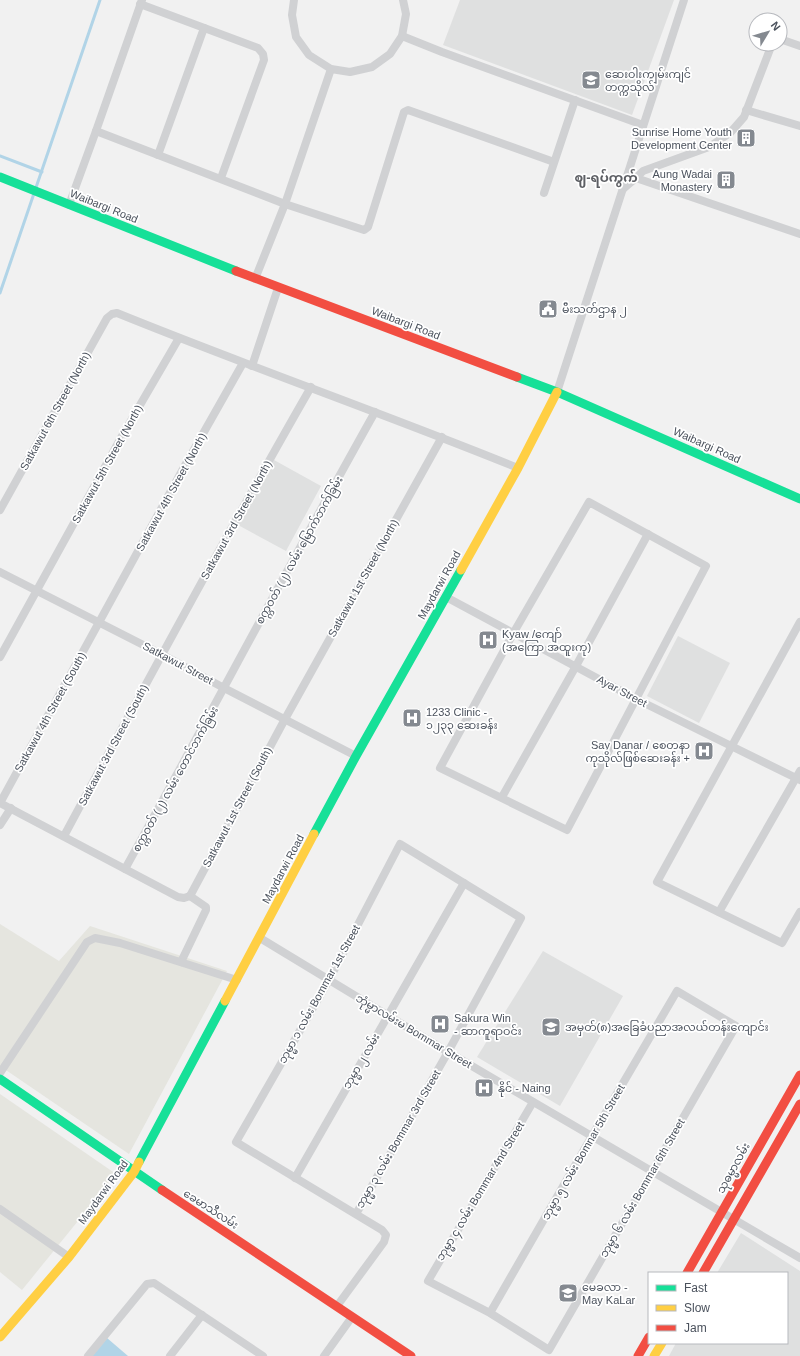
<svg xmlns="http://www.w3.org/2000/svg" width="800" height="1356" viewBox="0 0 800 1356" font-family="Helvetica,'Noto Sans Myanmar',sans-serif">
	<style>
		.commercial { fill: #e5e5df }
		.education { fill: #dfe0e0 }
		.water { fill: #b1d4e7 }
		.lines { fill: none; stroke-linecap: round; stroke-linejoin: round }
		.stream { stroke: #b1d4e7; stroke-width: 3 }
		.street { stroke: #d0d1d3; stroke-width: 8 }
		.fast { stroke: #16e098; stroke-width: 9 }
		.slow { stroke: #ffcf43; stroke-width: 9 }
		.jam { stroke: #f24e42; stroke-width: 9 }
		.labels { text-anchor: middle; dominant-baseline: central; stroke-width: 3.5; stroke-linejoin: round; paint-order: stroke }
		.poi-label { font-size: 11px; fill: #4a515c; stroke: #fff; text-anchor: start }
		.street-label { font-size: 11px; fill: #4a515c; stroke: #fff }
		.quarter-label { font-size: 13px; font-weight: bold; fill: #5d5f64; stroke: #fff }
	</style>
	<rect width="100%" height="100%" fill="#f1f1f1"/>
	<g class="commercial">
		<path d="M0 924 59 961 90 926 227 971 129 1154 0 1066Z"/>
		<path d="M0 1094 116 1174 22 1290 0 1272Z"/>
	</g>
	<g class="education">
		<path d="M460 0H674L632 115 443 45Z"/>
		<path d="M274 460 321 486 286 551 238 525Z"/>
		<path d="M678 636 730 663 699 723 647 696Z"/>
		<path d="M543 951 623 996 560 1106 477 1057Z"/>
		<path d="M741 1233 800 1271V1356H669L676 1343H787V1273H717Z"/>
	</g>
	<path class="water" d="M107 1338 128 1356H92Z"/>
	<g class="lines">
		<g class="stream">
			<path d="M0 156 42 172"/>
			<path d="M0 293 100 0"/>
		</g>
		<g class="street">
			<path d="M294 0 292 15 296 37 309 55 331 69 350 72 372 67 390 54 402 36 406 14 403 0"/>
			<path d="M140 4 258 48 263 54 264 60 221 178"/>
			<path d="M402 36 442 52 643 125"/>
			<path d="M780 39 800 46"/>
			<path d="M746 110 800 126"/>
			<path d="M96 131 285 204 364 230 368 227 404 112 408 110 554 162"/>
			<path d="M158 155 204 28"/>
			<path d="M636 178 800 234"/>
			<path d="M623 189 636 178 643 171 709 147 730 133 744 117 772 44"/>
			<path d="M544 193 575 100"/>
			<path d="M69 205 96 131 142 0"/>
			<path d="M255 279 285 204 331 69"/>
			<path d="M252 366 278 288"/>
			<path d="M557 392 684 0"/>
			<path d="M589 502 706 566 567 830 440 768 514 632Z"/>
			<path d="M0 510 107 318 112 314 117 313C250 367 385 414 518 468"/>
			<path d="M0 572 161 654 224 688 356 756"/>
			<path d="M446 597 636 699 800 780"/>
			<path d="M800 622 657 882 782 943 800 912"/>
			<path d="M0 657 122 436 179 338"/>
			<path d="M502 797 576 666 648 534"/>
			<path d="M0 825 11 808"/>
			<path d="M64 836C145 685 226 535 311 387"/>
			<path d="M125 869C209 717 290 563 375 412"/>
			<path d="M190 896 184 898 178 897 0 803 183 469 243 363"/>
			<path d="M190 896 285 719 442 437"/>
			<path d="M719 912 800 771"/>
			<path d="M260 938 448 1052 800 1258"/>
			<path d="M181 962 206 910V907L190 896"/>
			<path d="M0 1073 87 942 95 938 120 943 237 980"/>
			<path d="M295 1178 464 883"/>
			<path d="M0 1209 69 1257"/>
			<path d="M337 1306 384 1242 386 1235 382 1230 236 1142 329 980 400 844 521 918 448 1052 356 1214"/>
			<path d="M490 1313 592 1136 677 991 736 1026 549 1350 490 1313 428 1281 533 1102"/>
			<path d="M88 1356 147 1284 154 1283 263 1356"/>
			<path d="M170 1356 202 1315"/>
			<path d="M324 1356 352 1317"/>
		</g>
		<g class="fast">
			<path d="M0 177 236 271"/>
			<path d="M517 377 557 392 800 499"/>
			<path d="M314 834 356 756 461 570"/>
			<path d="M0 1079 162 1190"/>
			<path d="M139 1162 225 1001"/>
		</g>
		<g class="slow">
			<path d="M461 570 518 468 557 392"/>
			<path d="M225 1001 314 834"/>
			<path d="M0 1337 69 1257 134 1172 139 1162"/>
			<path d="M654 1356 662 1343"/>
		</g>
		<g class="jam">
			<path d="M236 271 517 377"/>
			<path d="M162 1190 411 1356"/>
			<path d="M687 1273 800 1075"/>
			<path d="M703 1273 800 1104"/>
			<path d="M638 1356 649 1337"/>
		</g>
	</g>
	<defs>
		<symbol id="university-square" viewBox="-11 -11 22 22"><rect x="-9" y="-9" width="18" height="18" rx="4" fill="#848990" stroke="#fff"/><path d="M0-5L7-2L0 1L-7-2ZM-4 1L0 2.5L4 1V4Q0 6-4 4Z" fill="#fff"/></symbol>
		<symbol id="building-square" viewBox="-11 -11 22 22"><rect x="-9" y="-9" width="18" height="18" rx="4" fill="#848990" stroke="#fff"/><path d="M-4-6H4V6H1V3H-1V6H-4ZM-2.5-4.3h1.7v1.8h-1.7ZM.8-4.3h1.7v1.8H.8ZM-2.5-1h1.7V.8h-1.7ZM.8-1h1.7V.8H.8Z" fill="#fff"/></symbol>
		<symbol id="civic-square" viewBox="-11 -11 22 22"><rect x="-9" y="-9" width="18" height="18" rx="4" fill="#848990" stroke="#fff"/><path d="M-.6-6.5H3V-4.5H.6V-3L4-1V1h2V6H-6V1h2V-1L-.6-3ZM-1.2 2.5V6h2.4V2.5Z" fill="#fff"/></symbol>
		<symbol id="hospital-square" viewBox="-11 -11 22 22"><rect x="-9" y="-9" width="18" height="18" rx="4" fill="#848990" stroke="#fff"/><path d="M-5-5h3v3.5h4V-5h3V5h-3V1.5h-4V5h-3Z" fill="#fff"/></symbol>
		<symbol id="school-square" viewBox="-11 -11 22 22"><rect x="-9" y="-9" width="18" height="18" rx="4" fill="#848990" stroke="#fff"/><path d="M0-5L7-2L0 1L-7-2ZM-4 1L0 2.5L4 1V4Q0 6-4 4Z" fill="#fff"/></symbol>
	</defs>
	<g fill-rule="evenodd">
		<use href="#university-square" x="580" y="69" width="22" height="22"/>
		<use href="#building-square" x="735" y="127" width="22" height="22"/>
		<use href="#building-square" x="715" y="169" width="22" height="22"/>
		<use href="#civic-square" x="537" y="298" width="22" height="22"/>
		<use href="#hospital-square" x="477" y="629" width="22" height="22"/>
		<use href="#hospital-square" x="401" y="707" width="22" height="22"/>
		<use href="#hospital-square" x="693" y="740" width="22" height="22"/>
		<use href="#hospital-square" x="429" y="1013" width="22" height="22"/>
		<use href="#school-square" x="540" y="1016" width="22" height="22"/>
		<use href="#hospital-square" x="473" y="1077" width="22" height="22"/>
		<use href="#school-square" x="557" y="1282" width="22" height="22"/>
	</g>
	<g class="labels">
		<g class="poi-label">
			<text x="605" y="74">ဆေးဝါးကျွမ်းကျင်<tspan x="605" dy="13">တက္ကသိုလ်</tspan></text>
			<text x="732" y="132" text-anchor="end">Sunrise Home Youth<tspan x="732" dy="13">Development Center</tspan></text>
			<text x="712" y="174" text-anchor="end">Aung Wadai<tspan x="712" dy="13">Monastery</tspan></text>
			<text x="562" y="309">မီးသတ်ဌာန ၂</text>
			<text x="502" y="634">Kyaw /ကျော်<tspan x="502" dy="13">(အကြော အထူးကု)</tspan></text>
			<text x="426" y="712">1233 Clinic -<tspan x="426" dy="13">၁၂၃၃ ဆေးခန်း</tspan></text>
			<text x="690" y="745" text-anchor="end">Say Danar / စေတနာ<tspan x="690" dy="13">ကုသိုလ်ဖြစ်ဆေးခန်း +</tspan></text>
			<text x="454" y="1018">Sakura Win<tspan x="454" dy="13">- ဆာကူရာဝင်း</tspan></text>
			<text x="565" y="1027">အမှတ်(၈)အခြေခံပညာအလယ်တန်းကျောင်း</text>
			<text x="498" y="1088">နိုင် - Naing</text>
			<text x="582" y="1287">မေခလာ -<tspan x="582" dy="13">May KaLar</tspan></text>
		</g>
		<g class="street-label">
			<text transform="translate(104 206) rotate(22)">Waibargi Road</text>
			<text transform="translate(406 323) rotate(21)">Waibargi Road</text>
			<text transform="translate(55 411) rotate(-61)">Satkawut 6th Street (North)</text>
			<text transform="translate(707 445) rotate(24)">Waibargi Road</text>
			<text transform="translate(107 464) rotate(-61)">Satkawut 5th Street (North)</text>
			<text transform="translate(171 492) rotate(-61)">Satkawut 4th Street (North)</text>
			<text transform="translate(236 520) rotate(-61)">Satkawut 3rd Street (North)</text>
			<text transform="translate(299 550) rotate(-61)">စက္ကဝတ် (၂) လမ်း မြောက်ဘက်ခြမ်း</text>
			<text transform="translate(363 578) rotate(-61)">Satkawut 1st Street (North)</text>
			<text transform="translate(439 585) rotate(-61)">Maydarwi Road</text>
			<text transform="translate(178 663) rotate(28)">Satkawut Street</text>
			<text transform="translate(622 691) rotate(28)">Ayar Street</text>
			<text transform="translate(50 712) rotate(-61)">Satkawut 4th Street (South)</text>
			<text transform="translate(113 745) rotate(-62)">Satkawut 3rd Street (South)</text>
			<text transform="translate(175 779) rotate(-61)">စက္ကဝတ် (၂) လမ်း တောင်ဘက်ခြမ်း</text>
			<text transform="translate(237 807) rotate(-62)">Satkawut 1st Street (South)</text>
			<text transform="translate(283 869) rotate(-62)">Maydarwi Road</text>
			<text transform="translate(319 994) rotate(-61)">ဘုမ္မာ ၁ လမ်း Bommar 1st Street</text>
			<text transform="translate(414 1031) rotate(31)">ဘုံမ္မာလမ်းမ Bommar Street</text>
			<text transform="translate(361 1061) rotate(-60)">ဘုမ္မာ ၂ လမ်း</text>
			<text transform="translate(398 1139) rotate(-60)">ဘုမ္မာ ၃ လမ်း Bommar 3rd Street</text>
			<text transform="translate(583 1152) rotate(-60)">ဘုမ္မာ ၅ လမ်း Bomnar 5th Street</text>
			<text transform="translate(733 1168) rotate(-61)">သုဓမ္မာလမ်း</text>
			<text transform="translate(642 1188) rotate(-60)">ဘုမ္မာ ၆ လမ်း Bommar 6th Street</text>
			<text transform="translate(480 1191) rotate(-59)">ဘုမ္မာ ၄ လမ်း Bommar 4nd Street</text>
			<text transform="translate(103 1192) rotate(-54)">Maydarwi Road</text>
			<text transform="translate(211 1209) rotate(33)">ခေမာသီလမ်း</text>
		</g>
		<g class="quarter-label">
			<text x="606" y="177">ဈ-ရပ်ကွက်</text>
		</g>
	</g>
	<rect x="648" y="1272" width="140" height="72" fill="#ffffff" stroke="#b7b9be"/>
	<rect x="656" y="1285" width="20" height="6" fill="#16e098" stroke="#b7b9be"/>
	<text x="684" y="1292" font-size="12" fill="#4a515c">Fast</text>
	<rect x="656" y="1305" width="20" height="6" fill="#ffcf43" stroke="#b7b9be"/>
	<text x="684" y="1312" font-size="12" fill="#4a515c">Slow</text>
	<rect x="656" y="1325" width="20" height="6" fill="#f24e42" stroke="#b7b9be"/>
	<text x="684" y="1332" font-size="12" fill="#4a515c">Jam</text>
	<g transform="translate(768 32) rotate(52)"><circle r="19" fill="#ffffff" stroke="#b7b9be"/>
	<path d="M0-3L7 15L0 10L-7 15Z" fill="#848990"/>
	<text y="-6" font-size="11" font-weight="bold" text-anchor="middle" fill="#4a515c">N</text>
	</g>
</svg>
